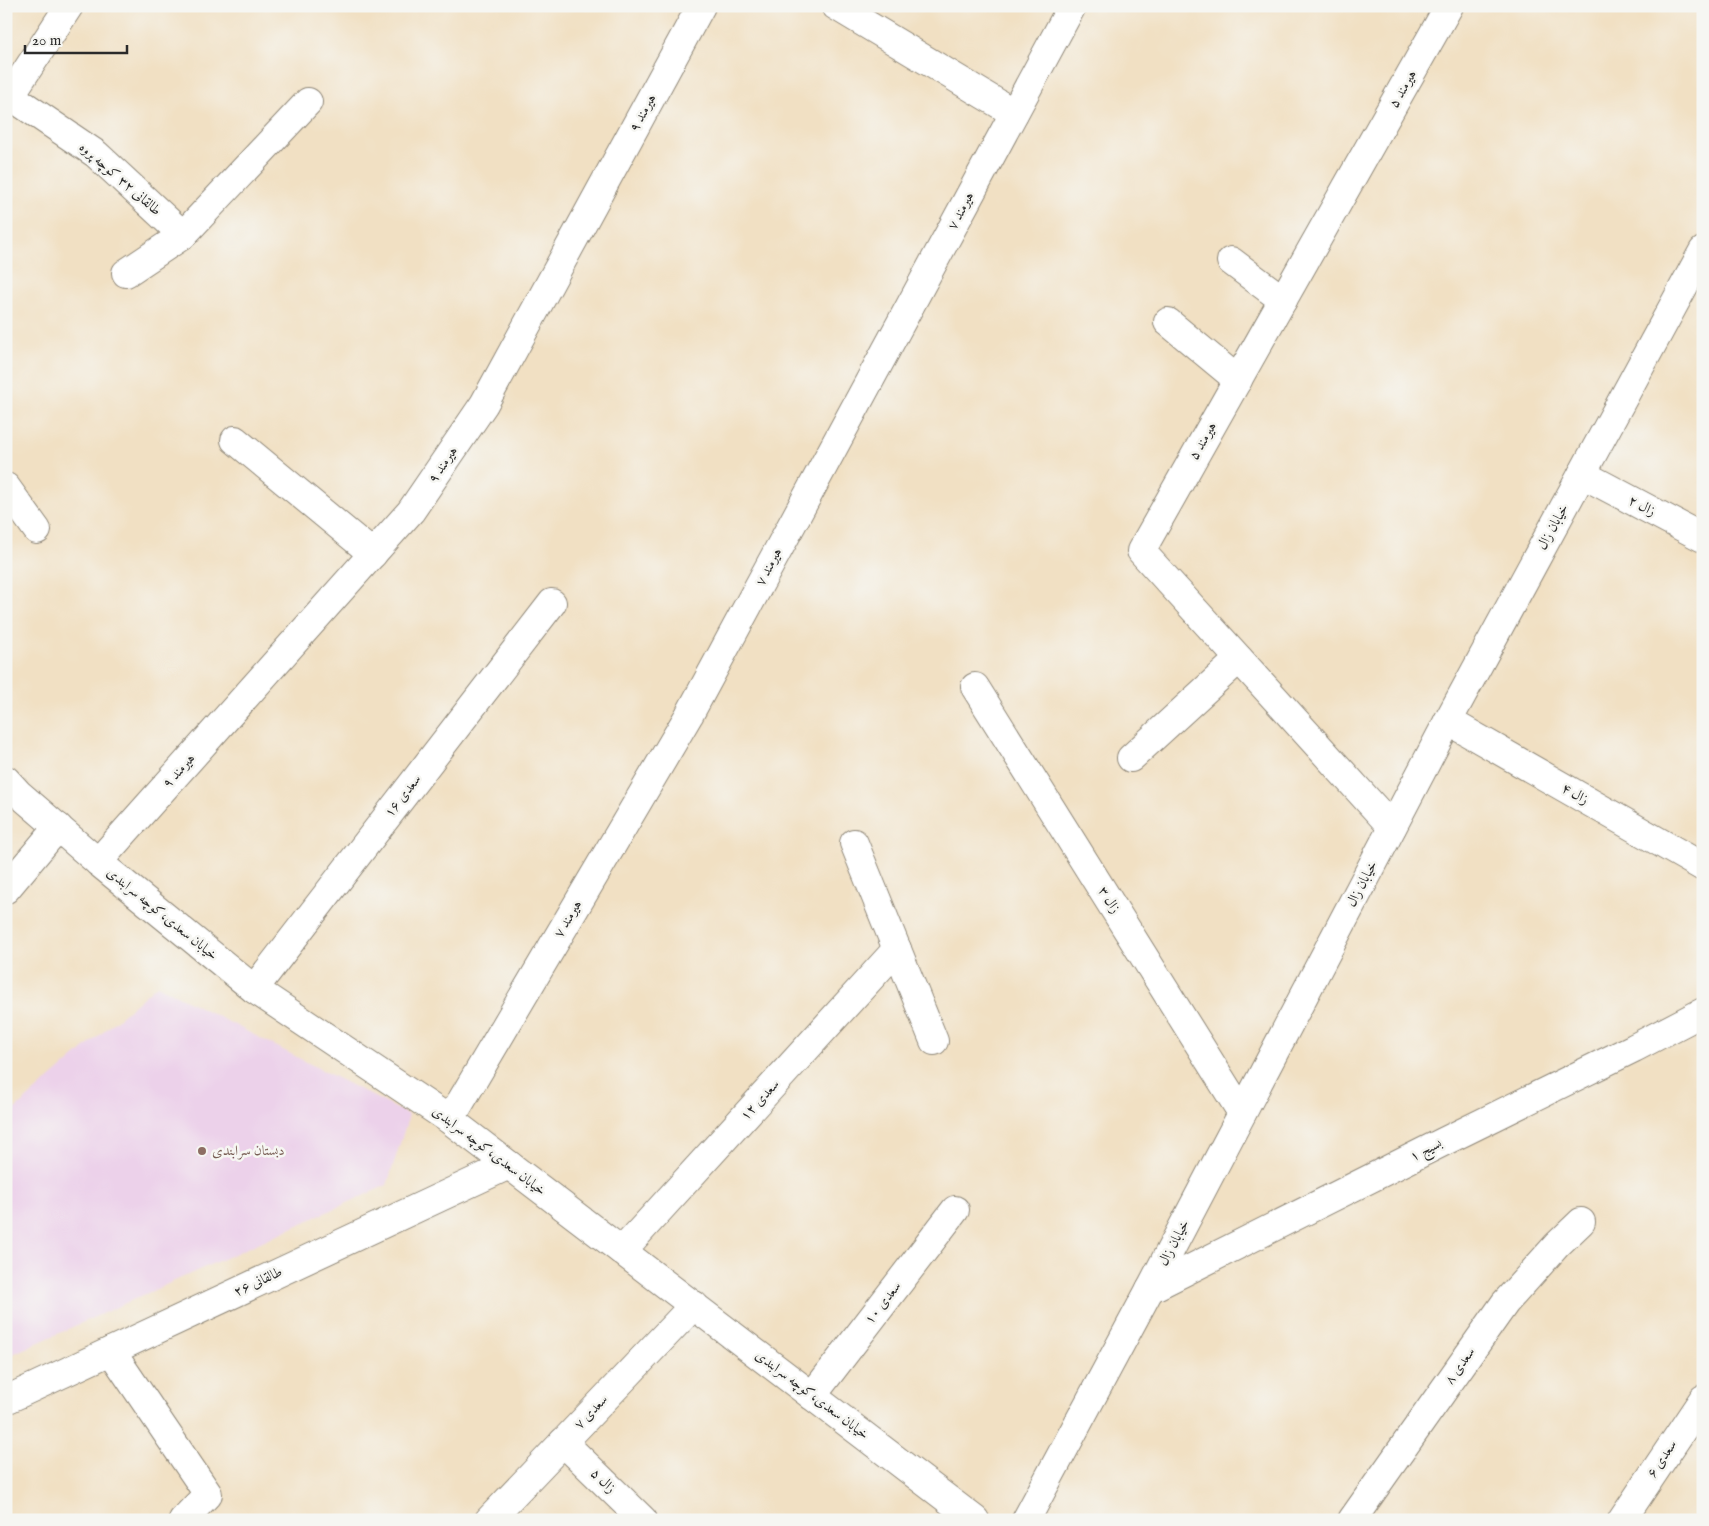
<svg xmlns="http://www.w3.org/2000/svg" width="1709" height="1526" viewBox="0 0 1709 1526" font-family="'IM FELL English',Amiri,serif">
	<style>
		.built { fill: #ecd1ea }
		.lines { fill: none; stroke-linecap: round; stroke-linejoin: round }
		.minor-casing { stroke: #8e8677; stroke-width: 30 }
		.minor { stroke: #fff; stroke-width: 28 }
		.education-dot { fill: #8d6e63; stroke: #f6f6f2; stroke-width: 2 }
		.labels { text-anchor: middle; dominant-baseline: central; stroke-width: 5; stroke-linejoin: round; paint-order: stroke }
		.street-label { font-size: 14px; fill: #2b2b2b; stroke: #f6f6f2 }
		.education-label { font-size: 14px; fill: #785e54; stroke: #f6f6f2; text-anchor: start }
	</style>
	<rect width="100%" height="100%" fill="#f6f6f2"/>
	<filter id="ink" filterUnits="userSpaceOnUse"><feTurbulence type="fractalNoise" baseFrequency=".02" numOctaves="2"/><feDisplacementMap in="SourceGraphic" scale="10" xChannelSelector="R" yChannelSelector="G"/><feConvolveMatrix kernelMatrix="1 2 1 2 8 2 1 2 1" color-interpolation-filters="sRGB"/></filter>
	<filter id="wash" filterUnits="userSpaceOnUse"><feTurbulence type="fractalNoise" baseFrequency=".0096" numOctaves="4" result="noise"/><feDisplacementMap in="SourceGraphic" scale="20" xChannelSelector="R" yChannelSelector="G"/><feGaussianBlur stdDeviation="1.12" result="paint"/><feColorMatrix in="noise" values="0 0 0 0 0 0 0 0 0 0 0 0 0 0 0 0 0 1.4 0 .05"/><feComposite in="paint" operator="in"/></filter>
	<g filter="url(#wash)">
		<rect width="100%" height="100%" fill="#f1e0c3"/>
		<path class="built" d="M157 985 409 1115 387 1185 6 1357V1117Z"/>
	</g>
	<g filter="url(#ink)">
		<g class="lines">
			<defs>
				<g id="minor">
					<path d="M836 6 1014 113"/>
					<path d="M6 93 96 154 183 235"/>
					<path d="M10 96 69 6"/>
					<path d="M1231 261 1283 300"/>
					<path d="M126 273 183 235 308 102"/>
					<path d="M1168 322 1238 380"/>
					<path d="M235 440 373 554"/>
					<path d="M1582 474 1703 538"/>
					<path d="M6 487 37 530"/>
					<path d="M975 687 1242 1113"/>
					<path d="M1448 721 1703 867"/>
					<path d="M1131 758 1239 659"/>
					<path d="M6 780 18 793 98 862 254 989 450 1120 975 1520"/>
					<path d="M1392 827 1141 551 1449 6"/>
					<path d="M854 843 934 1041"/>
					<path d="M98 862 411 511 484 404 701 6"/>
					<path d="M6 889 58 827"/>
					<path d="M254 989 552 603"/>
					<path d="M450 1120 689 715 1072 6"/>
					<path d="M622 1251 897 949"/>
					<path d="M1150 1289 1443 1142 1634 1048 1703 1012"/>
					<path d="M111 1351 208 1494 183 1520"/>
					<path d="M812 1396 955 1210"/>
					<path d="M6 1400 509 1165"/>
					<path d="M563 1442 643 1520"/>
					<path d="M489 1520 694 1305"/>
					<path d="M1026 1520 1150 1289 1448 721 1703 251"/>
					<path d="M1352 1520 1505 1303 1557 1245 1581 1222"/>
					<path d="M1622 1520 1703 1399"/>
				</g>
			</defs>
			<use href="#minor" class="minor-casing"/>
			<use href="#minor" class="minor"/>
		</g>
	</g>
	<circle class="education-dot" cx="202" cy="1151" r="5"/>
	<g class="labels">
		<g class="street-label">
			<text transform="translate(1403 89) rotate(-60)">هیرمند ۵</text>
			<text transform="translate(643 113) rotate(-61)">هیرمند ٩</text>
			<text transform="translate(120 179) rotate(41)">طالقانی ۳۲ کوچه پروه</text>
			<text transform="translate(961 211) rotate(-62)">هیرمند ٧</text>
			<text transform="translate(1203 441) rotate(-60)">هیرمند ۵</text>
			<text transform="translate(443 465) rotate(-56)">هیرمند ٩</text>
			<text transform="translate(1642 506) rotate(28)">زال ۲</text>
			<text transform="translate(1553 527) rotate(-61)">خیابان زال</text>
			<text transform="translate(769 567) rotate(-62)">هیرمند ٧</text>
			<text transform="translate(179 771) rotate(-48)">هیرمند ٩</text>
			<text transform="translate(1575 794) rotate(30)">زال ۴</text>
			<text transform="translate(403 796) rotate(-52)">سعدی ۱۶</text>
			<text transform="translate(1362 884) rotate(-62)">خیابان زال</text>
			<text transform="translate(1109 900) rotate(58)">زال ۳</text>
			<text transform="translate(162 914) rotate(39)">خیابان سعدی،کوچه سرابندی</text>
			<text transform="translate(568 919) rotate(-59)">هیرمند ٧</text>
			<text transform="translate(760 1100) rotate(-47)">سعدی ۱۲</text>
			<text transform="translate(1426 1150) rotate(-27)">بسیج ۱</text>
			<text transform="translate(489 1151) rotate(37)">خیابان سعدی،کوچه سرابندی</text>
			<text transform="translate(1174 1243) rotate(-62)">خیابان زال</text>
			<text transform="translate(258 1282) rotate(-25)">طالقانی ۲۶</text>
			<text transform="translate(883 1303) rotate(-52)">سعدی ۱۰</text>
			<text transform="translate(1460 1366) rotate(-55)">سعدی ۸</text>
			<text transform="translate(812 1395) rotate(37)">خیابان سعدی،کوچه سرابندی</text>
			<text transform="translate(591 1412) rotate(-46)">سعدی ۷</text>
			<text transform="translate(1662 1459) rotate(-56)">سعدی ۶</text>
			<text transform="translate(603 1481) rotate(44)">زال ۵</text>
		</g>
		<g class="education-label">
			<text x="212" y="1151">دبستان سرابندی</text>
		</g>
	</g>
	<rect width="1709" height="1526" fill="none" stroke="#f6f6f2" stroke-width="25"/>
	<path d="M25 45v8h102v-8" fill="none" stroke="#2b2b2b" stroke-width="2.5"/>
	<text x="32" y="45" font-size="15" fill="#2b2b2b" stroke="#f6f6f2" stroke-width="4" paint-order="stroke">20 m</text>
</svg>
